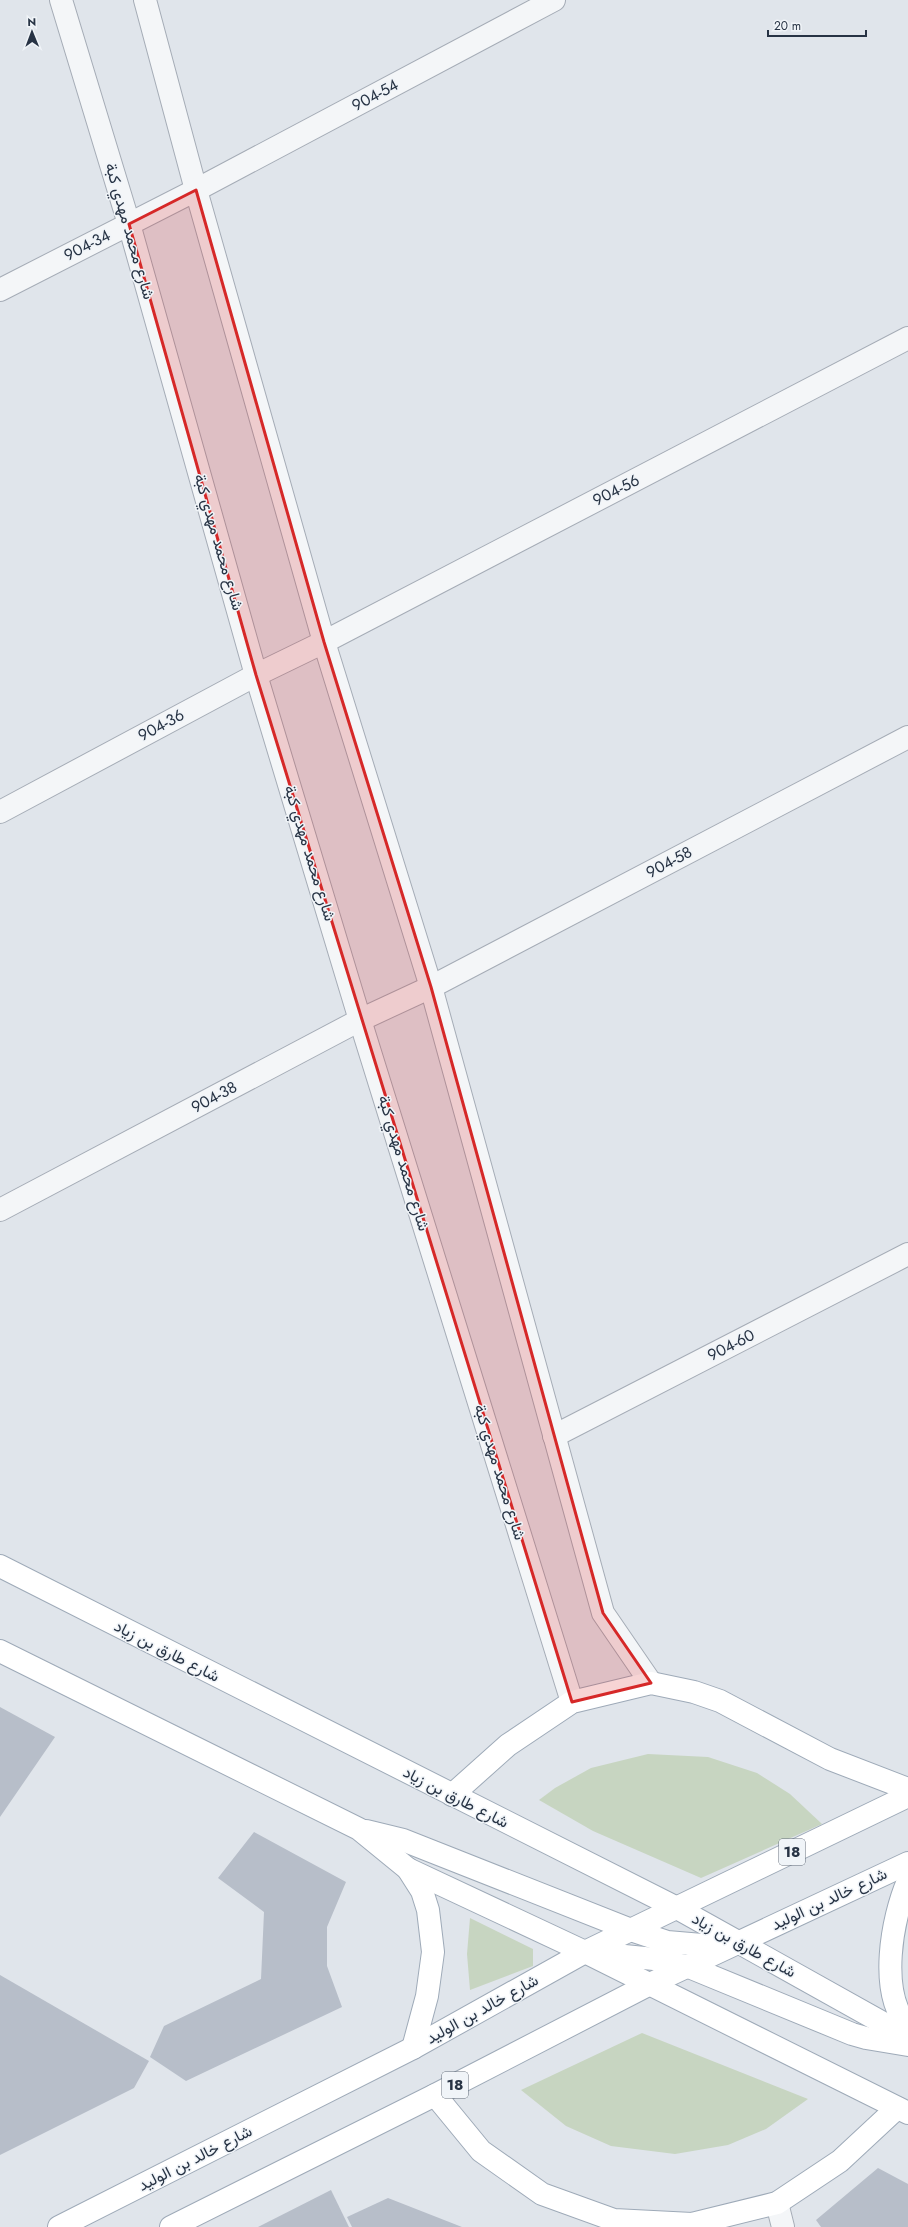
<svg xmlns="http://www.w3.org/2000/svg" width="908" height="2227" viewBox="0 0 908 2227" font-family="Jost,Vazirmatn,sans-serif">
	<style>
		.green { fill: #c7d5c1 }
		.building { fill: #b7bec9 }
		.lines { fill: none; stroke-linecap: round; stroke-linejoin: round }
		.minor-casing { stroke: #a5acb6; stroke-width: 24 }
		.major-casing { stroke: #9eaab8; stroke-width: 24 }
		.minor { stroke: #f4f6f8; stroke-width: 22 }
		.major { stroke: #fff; stroke-width: 22 }
		.marked { fill: #d62828; fill-opacity: 0.2; stroke: #d62828; stroke-width: 3; stroke-linejoin: round }
		.labels { text-anchor: middle; dominant-baseline: central; stroke-width: 3; stroke-linejoin: round; paint-order: stroke }
		.shield { fill: #f0f4f8; stroke: #636d7a; stroke-width: 1 }
		.shield-label { font-size: 15px; font-weight: bold; fill: #273344 }
		.street-label { font-size: 16px; fill: #273344; stroke: #f0f4f8 }
	</style>
	<rect width="100%" height="100%" fill="#e0e5eb"/>
	<g class="green">
		<path d="M648 1754 708 1757 757 1773 790 1794 822 1824 701 1878 593 1831 539 1800 555 1788 591 1768Z"/>
		<path d="M470 1918 533 1949V1966L470 1990 467 1954Z"/>
		<path d="M642 2033 808 2099 766 2129 728 2145 675 2154 611 2146 566 2126 521 2090Z"/>
	</g>
	<g class="building">
		<path d="M0 1707 55 1737 0 1817Z"/>
		<path d="M254 1832 346 1882 327 1927V1966L342 2007 186 2081 150 2057 164 2026 261 1979 264 1912 218 1878Z"/>
		<path d="M0 1975 149 2061 134 2088 0 2155Z"/>
		<path d="M878 2168 908 2184V2227H821L816 2220Z"/>
		<path d="M331 2190 349 2227H258Z"/>
		<path d="M388 2198 462 2227H352L347 2217Z"/>
	</g>
	<g class="lines">
		<defs>
			<g id="minor">
				<path d="M61 0 129 224 256 675 360 1020 572 1702"/>
				<path d="M145 0 196 190 324 642 431 987 603 1613 651 1683"/>
				<path d="M0 290 196 190 554 0"/>
				<path d="M0 812 256 675 324 642 908 338"/>
				<path d="M0 1210 360 1020 431 987 908 737"/>
				<path d="M554 1436 908 1254"/>
				<path d="M777 2203 783 2227"/>
			</g>
			<g id="major">
				<path d="M0 1566 677 1908 908 2037"/>
				<path d="M0 1651 359 1829 408 1869 585 1952 908 2113"/>
				<path d="M452 1795 508 1745 572 1702 651 1683 694 1692 720 1701 830 1759 908 1789"/>
				<path d="M366 1831 403 1840 631 1930 667 1942 702 1945 729 1942"/>
				<path d="M408 1869 422 1891 428 1910 433 1952 427 1996 413 2048"/>
				<path d="M908 1881C892 1918 878 1993 908 2026"/>
				<path d="M595 1953 654 1959 689 1967 852 2034 866 2038 908 2045"/>
				<path d="M435 2095 481 2151 542 2194 614 2220 692 2224 777 2203 840 2161 897 2108"/>
				<path d="M59 2227 413 2048 585 1952 908 1796"/>
				<path d="M171 2227 435 2095 650 1984 908 1863"/>
			</g>
		</defs>
		<use href="#minor" class="minor-casing"/>
		<use href="#major" class="major-casing"/>
		<use href="#minor" class="minor"/>
		<use href="#major" class="major"/>
	</g>
	<path class="marked" d="M196 190 324 642 431 987 603 1613 651 1683 572 1702 256 675 129 224Z"/>
	<g class="labels">
		<g class="shield">
			<rect x="779" y="1839" width="26" height="26" rx="3"/>
			<rect x="442" y="2072" width="26" height="26" rx="3"/>
		</g>
		<g class="shield-label">
			<text x="792" y="1852">18</text>
			<text x="455" y="2085">18</text>
		</g>
		<g class="street-label">
			<text transform="translate(375 95) rotate(-28)">904-54</text>
			<text transform="translate(130 231) rotate(74)">شارع محمد مهدي كبة</text>
			<text transform="translate(87 245) rotate(-27)">904-34</text>
			<text transform="translate(616 490) rotate(-27)">904-56</text>
			<text transform="translate(219 542) rotate(74)">شارع محمد مهدي كبة</text>
			<text transform="translate(161 725) rotate(-28)">904-36</text>
			<text transform="translate(310 853) rotate(73)">شارع محمد مهدي كبة</text>
			<text transform="translate(669 862) rotate(-28)">904-58</text>
			<text transform="translate(214 1097) rotate(-28)">904-38</text>
			<text transform="translate(404 1163) rotate(73)">شارع محمد مهدي كبة</text>
			<text transform="translate(731 1345) rotate(-27)">904-60</text>
			<text transform="translate(500 1472) rotate(73)">شارع محمد مهدي كبة</text>
			<text transform="translate(167 1651) rotate(27)">شارع طارق بن زياد</text>
			<text transform="translate(456 1797) rotate(27)">شارع طارق بن زياد</text>
			<text transform="translate(829 1899) rotate(-25)">شارع خالد بن الوليد</text>
			<text transform="translate(744 1945) rotate(29)">شارع طارق بن زياد</text>
			<text transform="translate(482 2009) rotate(-29)">شارع خالد بن الوليد</text>
			<text transform="translate(195 2158) rotate(-27)">شارع خالد بن الوليد</text>
		</g>
	</g>
	<g transform="translate(32 32) rotate(359)" stroke="#f0f4f8" stroke-width="3" paint-order="stroke">
	<path d="M0-3L7 15L0 10L-7 15Z" fill="#273344"/>
	<text y="-6" font-size="11" font-weight="bold" text-anchor="middle" fill="#273344">N</text>
	</g>
	<path d="M768 30v6h98v-6" fill="none" stroke="#273344" stroke-width="2"/>
	<text x="774" y="30" font-size="12" fill="#273344" stroke="#f0f4f8" stroke-width="3" paint-order="stroke">20 m</text>
</svg>
